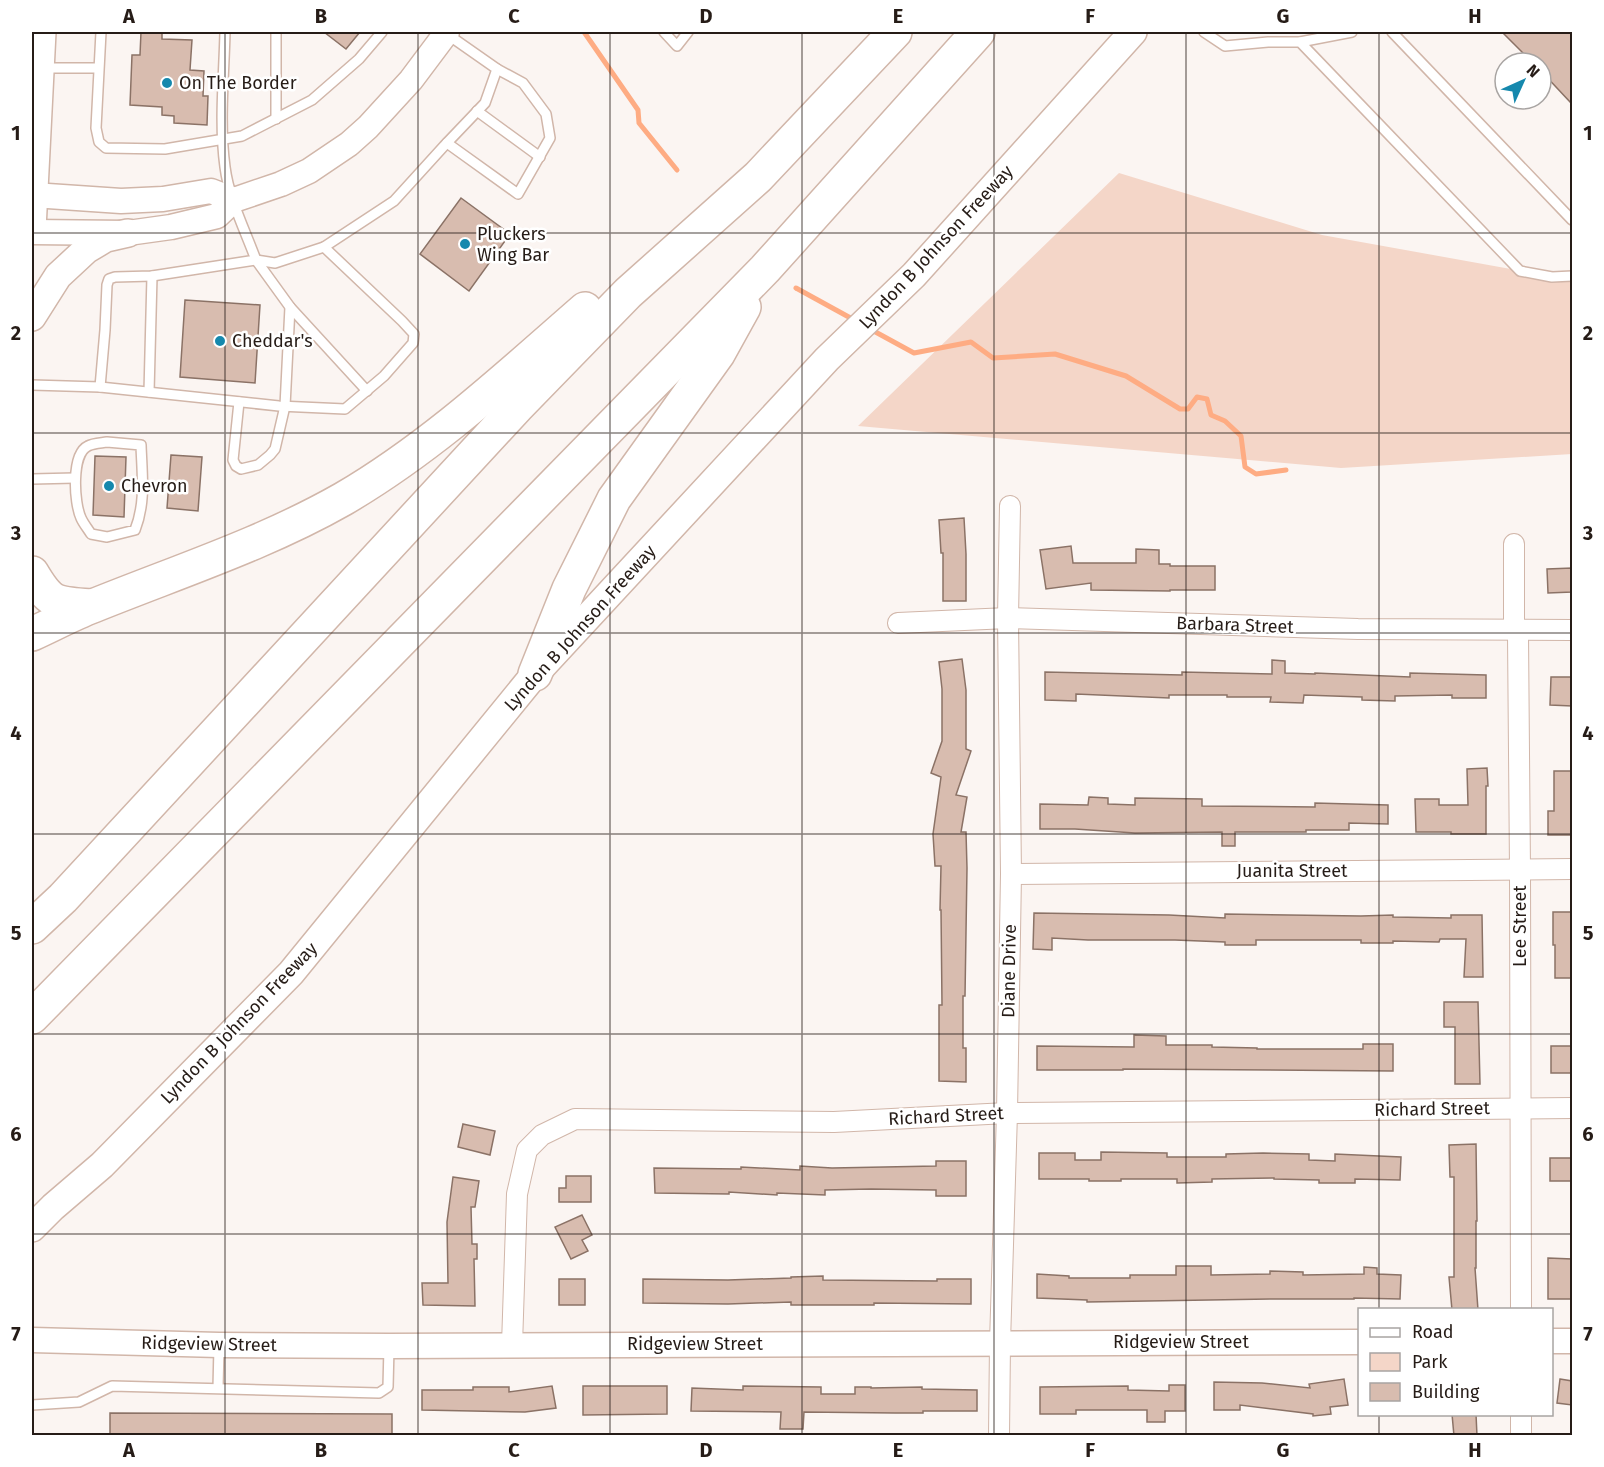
<svg xmlns="http://www.w3.org/2000/svg" width="1604" height="1467" viewBox="0 0 1604 1467" font-family="'Fira Sans',sans-serif">
	<style>
		.green { fill: #f4d6c8 }
		.lines { fill: none; stroke-linecap: round; stroke-linejoin: round }
		.stream { stroke: #feac83; stroke-width: 5 }
		.building { fill: #d8bcaf; stroke: #8b7266; stroke-width: 1.5 }
		.service-casing { stroke: #d1b6a9; stroke-width: 12 }
		.minor-casing { stroke: #d1b6a9; stroke-width: 22 }
		.tertiary-casing { stroke: #d1b6a9; stroke-width: 27 }
		.secondary-casing { stroke: #d1b6a9; stroke-width: 30 }
		.motorway-casing { stroke: #d1b6a9; stroke-width: 36 }
		.service { stroke: #fff; stroke-width: 9 }
		.minor { stroke: #fff; stroke-width: 20 }
		.tertiary { stroke: #fff; stroke-width: 24 }
		.secondary { stroke: #fff; stroke-width: 27 }
		.motorway { stroke: #fff; stroke-width: 33 }
		.grid { fill: none; stroke: #261c17; stroke-width: 1.5; stroke-opacity: 0.55 }
		.poi-dot { fill: #1588ad; stroke: #fff; stroke-width: 2 }
		.labels { text-anchor: middle; dominant-baseline: central; stroke-width: 5; stroke-linejoin: round; paint-order: stroke }
		.poi-label { font-size: 18px; fill: #261c17; stroke: #fff; text-anchor: start }
		.street-label { font-size: 18px; fill: #261c17; stroke: #fff }
		.neatline { fill: none; stroke: #261c17; stroke-width: 2 }
		.grid-label { font-size: 20px; text-anchor: middle; font-weight: bold; fill: #261c17 }
	</style>
	<rect width="100%" height="100%" fill="#fbf5f2"/>
	<path class="green" d="M1119 173 1322 235 1572 280V454L1341 468 858 426Z"/>
	<g class="lines">
		<g class="stream">
			<path d="M584 32 638 110 639 123 677 170"/>
			<path d="M796 288 856 321"/>
			<path d="M870 329 914 353 971 342 993 358 1055 354 1126 376 1180 409H1188L1197 397 1207 399 1211 415 1225 421 1241 436 1245 467 1256 474 1286 470"/>
		</g>
	</g>
	<g class="building">
		<path d="M141 32H162V39L192 40 190 70 204 71 203 96H208L207 125 174 123V116L162 115V107L130 105 132 55H140Z"/>
		<path d="M324 32H360L346 49Z"/>
		<path d="M1502 32H1572V104L1541 71V63H1533Z"/>
		<path d="M461 198 510 234 469 291 420 254Z"/>
		<path d="M185 300 260 305 255 383 180 377Z"/>
		<path d="M171 455 202 457 198 511 167 508Z"/>
		<path d="M95 456 126 457 124 517 93 515Z"/>
		<path d="M964 518 966 554V601H943V553H941L939 520Z"/>
		<path d="M1071 546 1073 563H1136V549L1159 550V564H1170V566H1215V590H1170V591L1091 590V583L1046 589 1040 550Z"/>
		<path d="M1572 568V592L1548 593 1547 569Z"/>
		<path d="M962 659 966 690V749L971 751 956 795 967 797 961 832H966L967 868 965 996H963V1048H966V1082L939 1081V1005H942L941 910H940L941 866H935L933 834 941 777 931 773 942 741V689L939 662Z"/>
		<path d="M1272 660 1285 661V673L1315 674V673L1410 677V673L1486 675V698H1452V695L1395 696V701L1362 700V697L1304 695 1303 703 1270 702 1271 697H1227V695H1169V698L1076 694V701L1045 700V672L1182 675V672L1272 674Z"/>
		<path d="M1551 677H1572V706L1550 705Z"/>
		<path d="M1487 768 1488 786H1486V834H1451V832H1416L1415 799H1439V805H1468L1467 769Z"/>
		<path d="M1554 771H1572V835H1548V811H1554Z"/>
		<path d="M1089 797 1108 798V804L1135 805V798L1202 799V806L1315 807V803L1388 805V824L1349 823V830H1306V832H1235V846H1222V832L1135 833 1075 829H1040V804L1088 805Z"/>
		<path d="M1553 912H1572V978H1555V945H1553Z"/>
		<path d="M1034 913 1169 915 1225 918V914L1361 916 1393 915V917L1451 918V915H1482L1483 977H1464L1466 939H1440L1439 942 1393 941V943H1361V940H1256V945H1225V942L1175 940H1088L1052 938V950L1033 949Z"/>
		<path d="M1444 1002H1478L1480 1084H1455V1027H1444Z"/>
		<path d="M1134 1035 1166 1036V1045H1212V1047L1257 1048V1049H1363V1044H1393V1071L1123 1069V1070H1037V1046L1134 1047Z"/>
		<rect x="1551" y="1046" width="21" height="27"/>
		<path d="M463 1124 495 1131 490 1155 458 1147Z"/>
		<path d="M1476 1144 1477 1221H1476V1268H1475L1478 1310H1452L1449 1277H1454V1177H1450L1449 1145Z"/>
		<path d="M1101 1152 1167 1153V1157H1226V1154L1263 1153 1309 1154V1160L1335 1161V1154L1401 1157 1400 1180 1355 1179V1183H1319V1180L1274 1179V1178L1212 1179V1182L1177 1183V1179H1121V1181H1089V1179H1039V1153H1075V1160H1101Z"/>
		<rect x="1550" y="1158" width="22" height="23"/>
		<path d="M936 1161H966V1196H936V1190L871 1189 825 1190V1195L777 1193V1195L729 1192V1194L655 1193 654 1168 741 1169V1167L800 1170V1166L832 1168 936 1166Z"/>
		<path d="M566 1176H591V1202H559V1188H566Z"/>
		<path d="M453 1177 479 1181 475 1207H471L472 1244H477V1259H474L475 1306 423 1305 422 1283H448L447 1222Z"/>
		<path d="M582 1215 592 1235 582 1240 588 1251 571 1259 555 1227Z"/>
		<path d="M1548 1258 1572 1259V1299H1548Z"/>
		<path d="M1176 1266H1211V1275L1270 1274V1271L1303 1272V1275L1364 1274V1267L1377 1268V1274L1401 1275 1400 1299 1354 1298V1299H1270L1087 1302V1300L1037 1298V1274L1069 1276V1278H1130V1275H1176Z"/>
		<path d="M823 1276V1280L937 1281V1279H971V1304L874 1303V1305H791V1302L728 1304 643 1303V1279L728 1280 791 1278V1277Z"/>
		<rect x="559" y="1279" width="26" height="26"/>
		<path d="M1344 1379 1348 1405 1330 1407 1331 1414 1313 1416V1414L1240 1405V1410H1214V1382L1262 1383 1310 1388 1309 1384Z"/>
		<path d="M1560 1379 1572 1381V1405L1557 1403Z"/>
		<path d="M1169 1385H1185V1411H1165V1422H1147V1410H1076V1414H1040V1387L1128 1386V1390L1169 1391Z"/>
		<path d="M552 1386 556 1408 525 1412 422 1410V1390H473V1387H509V1392Z"/>
		<path d="M583 1386H667V1414L583 1415Z"/>
		<path d="M743 1386 821 1387V1394H855V1387H871V1388L922 1387V1389L977 1390V1411H923V1413H895L804 1412 803 1429H780L781 1412 691 1411 692 1388 743 1390Z"/>
		<path d="M110 1413 392 1414V1436H110Z"/>
		<path d="M1452 1414H1476L1477 1436H1454Z"/>
	</g>
	<g class="lines">
		<defs>
			<g id="service">
				<path d="M101 32 96 128 99 142 106 148 165 149 242 136 312 100 359 59 382 32"/>
				<path d="M664 32 677 46 688 32"/>
				<path d="M1204 32 1225 46 1268 42H1300L1520 271 1552 277 1572 276"/>
				<path d="M1392 32 1572 220"/>
				<path d="M1300 42 1352 32"/>
				<path d="M43 68H98"/>
				<path d="M477 111 540 157"/>
				<path d="M276 119V32"/>
				<path d="M447 143 518 194 550 138 546 114 523 83 497 69"/>
				<path d="M256 260 275 263 324 247"/>
				<path d="M290 307 367 391"/>
				<path d="M32 385 100 387 105 330 107 285 109 279 115 277 152 276 256 260C245 230 229 199 225 167 219 123 224 76 225 32"/>
				<path d="M100 387 279 406 345 409 384 376 413 343 414 334 402 321 324 247 394 201 444 146 485 103 497 69 447 34"/>
				<path d="M149 392 152 276"/>
				<path d="M239 402 233 460 236 466 241 469 258 465 270 455 275 449 285 406 290 307 256 260"/>
				<path d="M107 442 141 445C142 475 146 502 135 530L107 537 91 534C88 529 83 523 81 518 74 503 71 454 88 446 93 443 101 443 107 442Z"/>
				<path d="M32 479 75 478"/>
				<path d="M218 1388 219 1347"/>
				<path d="M32 1405 79 1402 112 1386 379 1393 388 1387 389 1347"/>
			</g>
			<g id="minor">
				<path d="M1514 544V629L1518 635 1520 870 1521 1310"/>
				<path d="M898 623 1008 618 1358 629 1572 630"/>
				<path d="M1011 874 1572 869"/>
				<path d="M512 1345 517 1194 527 1150 542 1135 575 1119 834 1122 1007 1113 1572 1108"/>
				<path d="M1521 1414V1436"/>
				<path d="M999 1436 1000 1343 1007 1113 1011 874 1008 618 1010 506"/>
			</g>
			<g id="tertiary">
				<path d="M33 195 121 201 163 199 211 191 234 200"/>
				<path d="M32 232 128 233 171 227 217 216 234 200 281 184 309 171 349 144 368 127 411 80 447 32"/>
				<path d="M32 1340 219 1345 389 1346 1360 1342"/>
				<path d="M1552 1341H1572"/>
			</g>
			<g id="secondary">
				<path d="M32 229 42 32"/>
				<path d="M32 317 58 276 86 250 106 238 128 233"/>
				<path d="M32 1228 53 1207 102 1165 291 973 535 674 827 359 914 275 1133 32"/>
			</g>
			<g id="motorway">
				<path d="M32 573C51 605 55 603 91 606"/>
				<path d="M32 634C52 625 72 614 93 606 177 572 264 544 343 499 432 447 508 376 585 309"/>
				<path d="M535 674 569 589 614 499 718 354 744 307"/>
				<path d="M32 927 63 898 517 407 628 293 758 177 895 32"/>
				<path d="M32 1017 765 269 978 32"/>
			</g>
		</defs>
		<use href="#service" class="service-casing"/>
		<use href="#minor" class="minor-casing"/>
		<use href="#tertiary" class="tertiary-casing"/>
		<use href="#secondary" class="secondary-casing"/>
		<use href="#motorway" class="motorway-casing"/>
		<use href="#service" class="service"/>
		<use href="#minor" class="minor"/>
		<use href="#tertiary" class="tertiary"/>
		<use href="#secondary" class="secondary"/>
		<use href="#motorway" class="motorway"/>
	</g>
	<path class="grid" d="M225 32V1436M418 32V1436M610 32V1436M802 32V1436M994 32V1436M1186 32V1436M1379 32V1310M32 233H1572M32 433H1572M32 633H1572M32 834H1572M32 1034H1572M32 1234H1572M1379 1414V1436"/>
	<g class="poi-dot">
		<circle cx="167" cy="83" r="6"/>
		<circle cx="465" cy="244" r="6"/>
		<circle cx="220" cy="341" r="6"/>
		<circle cx="109" cy="486" r="6"/>
	</g>
	<g class="labels">
		<g class="poi-label">
			<text x="179" y="83">On The Border</text>
			<text x="477" y="234">Pluckers<tspan x="477" dy="21">Wing Bar</tspan></text>
			<text x="232" y="341">Cheddar's</text>
			<text x="121" y="486">Chevron</text>
		</g>
		<g class="street-label">
			<text transform="translate(936 247) rotate(-47)">Lyndon B Johnson Freeway</text>
			<text transform="translate(1235 625) rotate(2)">Barbara Street</text>
			<text transform="translate(580 628) rotate(-48)">Lyndon B Johnson Freeway</text>
			<text x="1292" y="871">Juanita Street</text>
			<text transform="translate(1520 926) rotate(-90)">Lee Street</text>
			<text transform="translate(1009 971) rotate(-89)">Diane Drive</text>
			<text transform="translate(239 1023) rotate(-46)">Lyndon B Johnson Freeway</text>
			<text transform="translate(1432 1109) rotate(-1)">Richard Street</text>
			<text transform="translate(946 1116) rotate(-3)">Richard Street</text>
			<text x="1181" y="1342">Ridgeview Street</text>
			<text transform="translate(209 1344) rotate(1)">Ridgeview Street</text>
			<text x="695" y="1344">Ridgeview Street</text>
		</g>
	</g>
	<rect width="1604" height="1467" fill="none" stroke="#ffffff" stroke-width="66"/>
	<rect x="1358" y="1308" width="195" height="108" fill="#ffffff" stroke="#a8a4a2" stroke-width="1.5"/>
	<rect x="1370" y="1328" width="30" height="9" fill="#ffffff" stroke="#a8a4a2" stroke-width="1.5"/>
	<text x="1412" y="1338" font-size="18" fill="#261c17">Road</text>
	<rect x="1370" y="1353" width="30" height="18" fill="#f4d6c8" stroke="#a8a4a2" stroke-width="1.5"/>
	<text x="1412" y="1368" font-size="18" fill="#261c17">Park</text>
	<rect x="1370" y="1383" width="30" height="18" fill="#d8bcaf" stroke="#a8a4a2" stroke-width="1.5"/>
	<text x="1412" y="1398" font-size="18" fill="#261c17">Building</text>
	<g transform="translate(1523 81) rotate(45)"><circle r="28" fill="#ffffff" stroke="#a8a4a2" stroke-width="1.5"/>
	<path d="M0-4.5L10 22L0 15L-10 22Z" fill="#1588ad"/>
	<text y="-9" font-size="16" font-weight="bold" text-anchor="middle" fill="#261c17">N</text>
	</g>
	<rect x="33" y="33" width="1538" height="1401" class="neatline"/>
	<g class="grid-label">
		<text x="129" y="23">A</text>
		<text x="321" y="23">B</text>
		<text x="514" y="23">C</text>
		<text x="706" y="23">D</text>
		<text x="898" y="23">E</text>
		<text x="1090" y="23">F</text>
		<text x="1283" y="23">G</text>
		<text x="1475" y="23">H</text>
		<text x="16" y="140">1</text>
		<text x="1588" y="140">1</text>
		<text x="16" y="340">2</text>
		<text x="1588" y="340">2</text>
		<text x="16" y="540">3</text>
		<text x="1588" y="540">3</text>
		<text x="16" y="740">4</text>
		<text x="1588" y="740">4</text>
		<text x="16" y="940">5</text>
		<text x="1588" y="940">5</text>
		<text x="16" y="1141">6</text>
		<text x="1588" y="1141">6</text>
		<text x="16" y="1341">7</text>
		<text x="1588" y="1341">7</text>
		<text x="129" y="1457">A</text>
		<text x="321" y="1457">B</text>
		<text x="514" y="1457">C</text>
		<text x="706" y="1457">D</text>
		<text x="898" y="1457">E</text>
		<text x="1090" y="1457">F</text>
		<text x="1283" y="1457">G</text>
		<text x="1475" y="1457">H</text>
	</g>
</svg>
